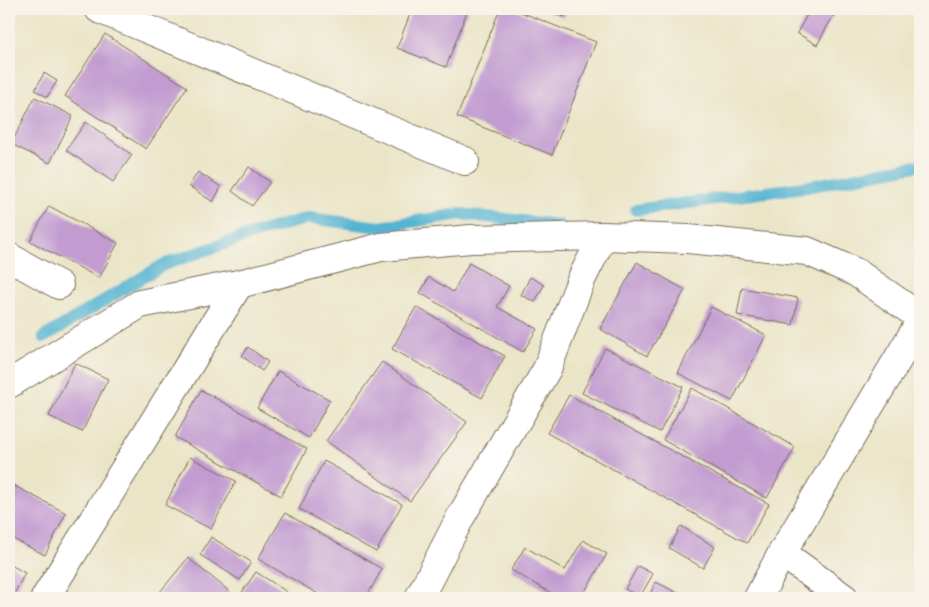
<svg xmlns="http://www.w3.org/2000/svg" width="929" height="607" viewBox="0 0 929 607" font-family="Pangolin,sans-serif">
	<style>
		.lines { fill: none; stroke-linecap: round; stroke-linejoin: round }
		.stream { stroke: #54b4d2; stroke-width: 12 }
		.building { fill: #c29cd1 }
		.street-casing { stroke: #796b5a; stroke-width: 30 }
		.street { stroke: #fff; stroke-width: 28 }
	</style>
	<rect width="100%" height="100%" fill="#f7f3e8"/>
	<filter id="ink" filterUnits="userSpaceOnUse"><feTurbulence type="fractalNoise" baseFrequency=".02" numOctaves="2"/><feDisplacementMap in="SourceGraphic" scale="10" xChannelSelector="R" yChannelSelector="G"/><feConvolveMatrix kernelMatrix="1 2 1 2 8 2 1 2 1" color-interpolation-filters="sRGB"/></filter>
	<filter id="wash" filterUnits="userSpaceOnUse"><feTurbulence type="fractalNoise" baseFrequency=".0096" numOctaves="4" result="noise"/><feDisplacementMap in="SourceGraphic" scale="20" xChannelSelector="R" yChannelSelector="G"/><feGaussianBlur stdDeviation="1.12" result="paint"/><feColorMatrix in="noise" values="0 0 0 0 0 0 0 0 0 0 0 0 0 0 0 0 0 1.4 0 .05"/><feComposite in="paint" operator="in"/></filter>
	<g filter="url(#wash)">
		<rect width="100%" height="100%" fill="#ebe5c8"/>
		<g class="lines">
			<g class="stream">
				<path d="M636 210 811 186 920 165"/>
				<path d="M44 337 163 265 252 234 308 218 380 227 460 214 559 225"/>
			</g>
		</g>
		<g id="blocks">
			<g class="building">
				<path d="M412 9H468L446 67 397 48Z"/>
				<path d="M500 9H513L596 42 552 155 457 117Z"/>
				<path d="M542 9H567L564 17Z"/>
				<path d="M810 9H837L817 45 797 33Z"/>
				<path d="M105 34 187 87 146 149 65 96Z"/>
				<path d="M44 73 57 81 47 97 35 90Z"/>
				<path d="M35 97 73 116 50 163 11 144Z"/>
				<path d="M86 122 132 155 113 182 66 150Z"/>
				<path d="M249 167 270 182 252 206 232 191Z"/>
				<path d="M198 172 221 187 213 202 189 186Z"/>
				<path d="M49 206 118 243 99 278 30 241Z"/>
				<path d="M637 262 685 290 647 356 600 329Z"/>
				<path d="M469 263 509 286 497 307 537 329 523 352 420 293 429 277 453 292Z"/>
				<path d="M530 277 544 285 535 302 521 295Z"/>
				<path d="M742 288 798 298 793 325 737 315Z"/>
				<path d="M416 307 505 356 482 398 392 349Z"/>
				<path d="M711 307 766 335 732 401 678 373Z"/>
				<path d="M248 347 268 362 262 371 242 356Z"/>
				<path d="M605 348 683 387 660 432 582 393Z"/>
				<path d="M382 362 467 422 410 501 326 441Z"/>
				<path d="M75 363 108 379 82 432 49 416Z"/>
				<path d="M278 371 330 400 309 438 257 408Z"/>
				<path d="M692 388 795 447 767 498 663 440Z"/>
				<path d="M201 390 307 449 281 496 175 437Z"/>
				<path d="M569 395 769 504 747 543 547 433Z"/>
				<path d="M190 457 236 481 211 529 165 505Z"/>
				<path d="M324 461 402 504 376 552 299 509Z"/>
				<path d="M9 483 66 513 45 555 9 537Z"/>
				<path d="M285 513 382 569 366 598H325L258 559Z"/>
				<path d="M681 526 715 547 703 568 669 548Z"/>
				<path d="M211 537 251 562 240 580 200 555Z"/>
				<path d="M583 540 607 554 581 598H559L511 570 525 547 565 570Z"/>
				<path d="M188 558 229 591 223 598H155Z"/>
				<path d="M9 564 25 573 12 598H9Z"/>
				<path d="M638 566 653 574 640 597 625 589Z"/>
				<path d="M256 572 287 592 283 598H238Z"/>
				<path d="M656 582 687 598H648Z"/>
			</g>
		</g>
	</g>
	<g filter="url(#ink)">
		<use href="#blocks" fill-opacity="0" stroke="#796b5a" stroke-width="1"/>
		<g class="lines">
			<defs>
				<g id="street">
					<path d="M99 9 465 161"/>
					<path d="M9 257 59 285"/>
					<path d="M9 384 140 304 239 284 381 247 471 239 603 236 688 239 807 251 857 273 920 317"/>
					<path d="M782 553 844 598"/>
					<path d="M45 598 239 284"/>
					<path d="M419 598 460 518 547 369 581 280 603 236"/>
					<path d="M758 598 782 553 920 322"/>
				</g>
			</defs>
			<use href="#street" class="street-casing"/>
			<use href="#street" class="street"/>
		</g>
	</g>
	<rect width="929" height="607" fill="none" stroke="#f7f3e8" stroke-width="30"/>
</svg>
